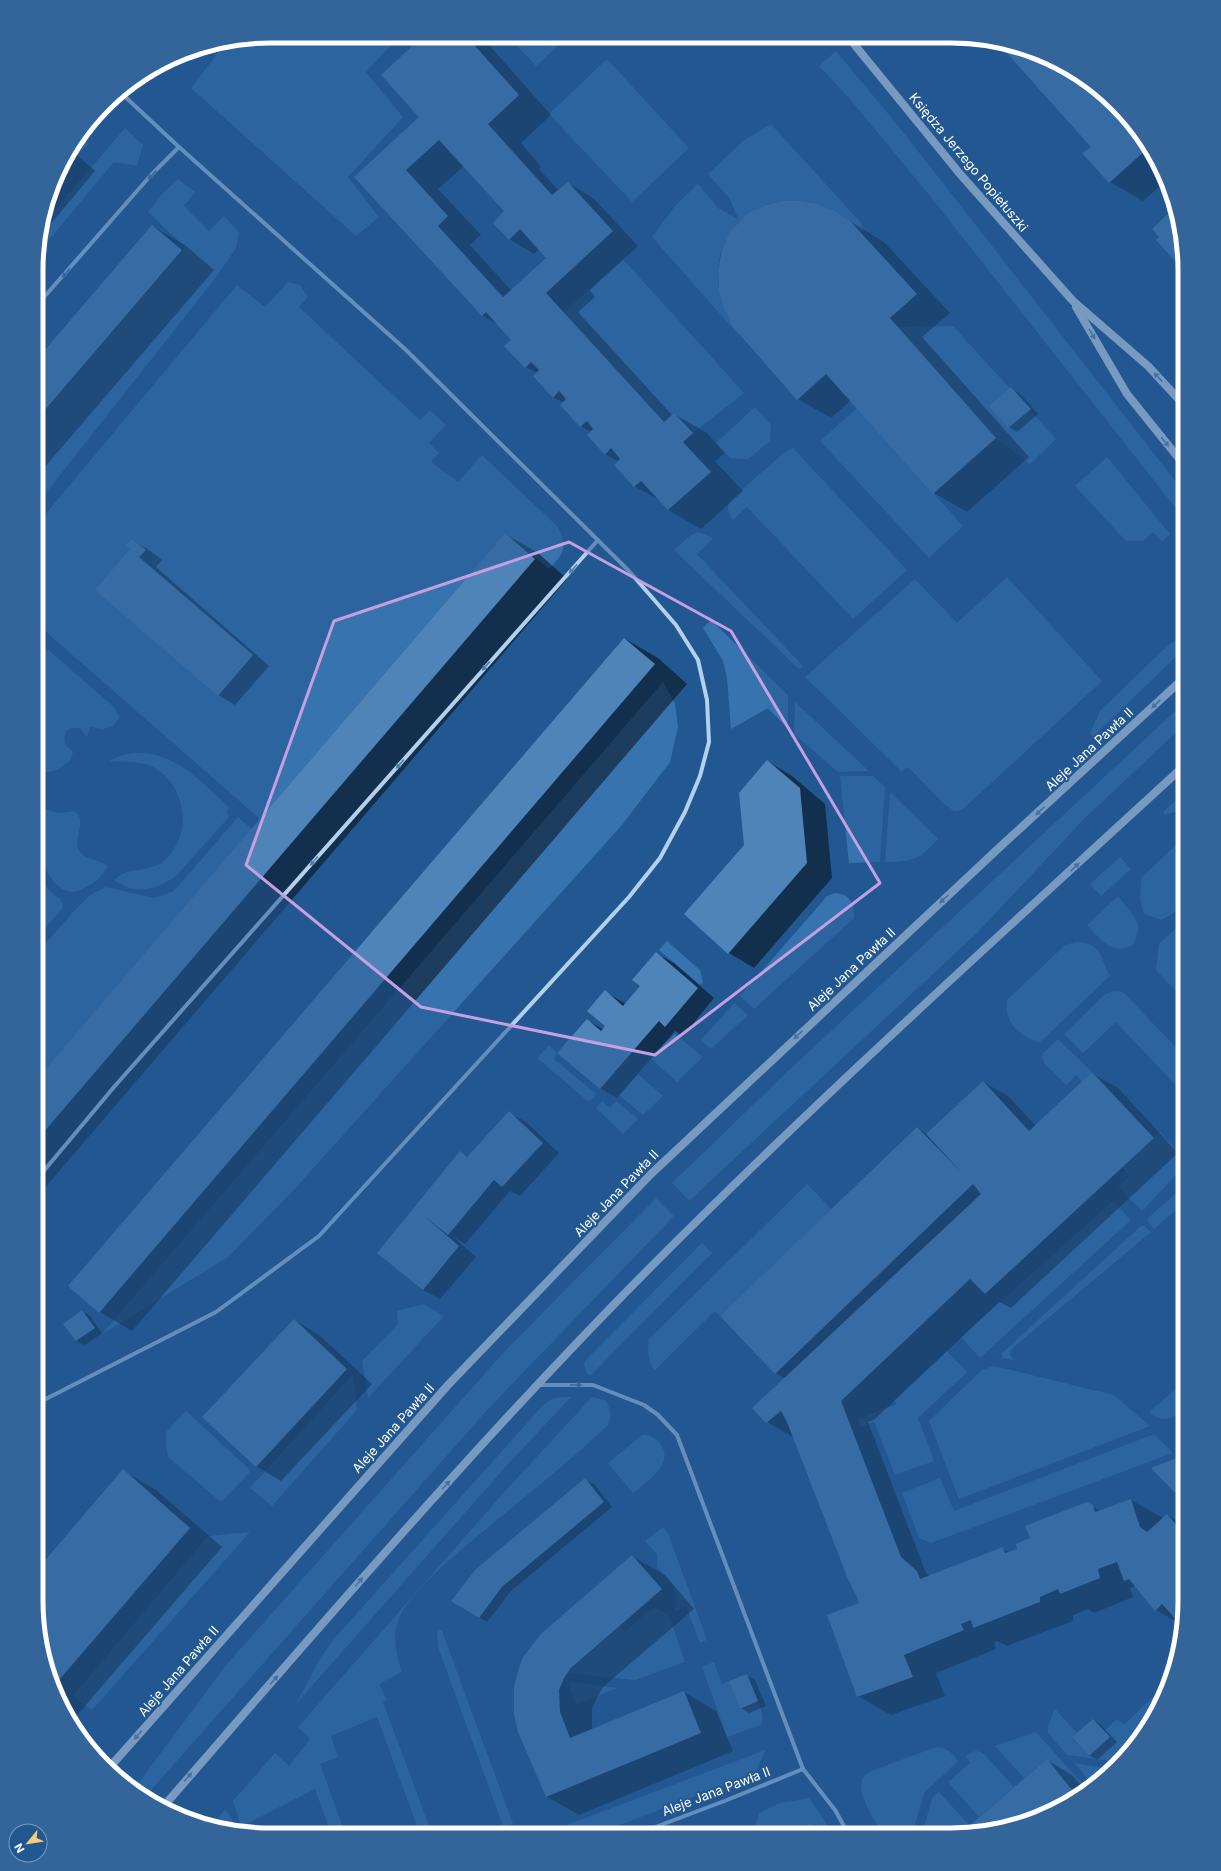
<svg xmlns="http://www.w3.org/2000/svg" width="1221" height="1871" viewBox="0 0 1221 1871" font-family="Inter,sans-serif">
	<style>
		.green { fill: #3673af }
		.shadow { fill: #0007; fill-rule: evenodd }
		.building { fill: #4f84b9; fill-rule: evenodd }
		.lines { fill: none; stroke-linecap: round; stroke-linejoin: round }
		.street { stroke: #b4d0ed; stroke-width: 4 }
		.secondary { stroke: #e0ecfa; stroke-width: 8 }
		.oneway { fill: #4e7cad }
		.oneway2 { fill: #6e93bb }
		.marked { fill: none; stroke: #c4a0e2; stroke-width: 3; stroke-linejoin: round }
		.labels { text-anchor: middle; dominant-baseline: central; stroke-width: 4; stroke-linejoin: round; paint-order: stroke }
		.street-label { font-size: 13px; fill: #fff; stroke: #225891 }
		.rim { fill: none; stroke: #fff; stroke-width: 5 }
	</style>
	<rect width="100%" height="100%" fill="#225891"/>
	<g class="green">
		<path d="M270 36H400L366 72 403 117 348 177 379 217 356 236 191 88 224 45Z"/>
		<path d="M509 37H567L536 66Z"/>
		<path d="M836 51 900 128 1177 483 1185 495V520L934 201 849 98 819 66Z"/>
		<path d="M607 59 689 148 632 202 549 114Z"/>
		<path d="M771 124 862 224 863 233C775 149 668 245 743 340L652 237 675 206 698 184 718 208 739 220 729 198 708 174 743 141Z"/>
		<path d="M125 128 143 145 137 166 114 162 38 253V240L42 225Z"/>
		<path d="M82 138 89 144 78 154 73 150Z"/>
		<path d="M178 179 195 192 184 206 209 231 224 216 239 232 236 248 217 276 38 503V418L185 247 148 212 162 194Z"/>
		<path d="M623 259 744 393 693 433 674 413 664 422 563 313Z"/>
		<path d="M288 282 300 285 308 297 299 307 420 420 430 410 446 425 429 443 439 453 431 462 458 482 482 455 558 527C568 549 564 553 549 569L505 533 260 819 37 624 38 523 237 285 265 307Z"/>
		<path d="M953 326 1056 439 1030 464 996 438 897 327Z"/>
		<path d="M755 407 771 425 770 441 748 459 730 458 716 443Z"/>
		<path d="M857 408 963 526 929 558 820 441Z"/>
		<path d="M793 448 907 570 853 619 747 507 733 520C728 513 726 508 730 500L786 451Z"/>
		<path d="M1107 457 1170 534 1162 542 1153 532 1143 541H1126L1075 486Z"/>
		<path d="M697 532 705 534 713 539 697 554 803 666 799 669 674 550 690 536Z"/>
		<path d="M1007 577 1102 681 962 810 954 811 944 804 908 767 902 772 805 677 915 579 957 623Z"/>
		<path d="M711 620 788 695V729L768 708 731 729 727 678 723 661 703 628Z"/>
		<path d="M1180 639 1185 640V648L1093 737 1090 733 1100 711 1168 645Z"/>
		<path d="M37 640 115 708 119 718 112 727 102 729 90 727 87 737 80 728H71L67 730C62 739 64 746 73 751L71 760 57 770 40 774H37Z"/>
		<path d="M663 682 675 704 678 727 670 762 622 825 291 1193 228 1257 101 1335Z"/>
		<path d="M795 702 869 771 838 772 794 734Z"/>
		<path d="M1185 702V724L1084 819 977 933 689 1201 672 1183 788 1071Z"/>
		<path d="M136 753C175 751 202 783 229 807L227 812 229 817 177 875C166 884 150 891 135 889 128 889 120 883 114 881 125 866 147 873 161 863 195 838 187 783 151 766 137 760 123 763 109 761L122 755Z"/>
		<path d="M840 776H873L885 787 880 862 849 863Z"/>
		<path d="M890 792 938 839C917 861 915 861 885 862Z"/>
		<path d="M1185 792V809L1165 815 1163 812Z"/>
		<path d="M44 809 58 813 74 811C90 823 70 838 80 852 87 860 99 860 108 866 101 878 93 885 80 890 55 900 39 860 37 841 36 830 37 820 37 810Z"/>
		<path d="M238 817 252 829 37 1079V953L75 910 90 895 106 887 154 898 174 891Z"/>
		<path d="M1178 843 1185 845V902L1171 915 1161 920 1144 914 1140 900 1141 878Z"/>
		<path d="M1120 857 1131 869 1101 896 1090 884Z"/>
		<path d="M37 872 49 890 60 899 63 904 62 909 37 937Z"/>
		<path d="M835 893C851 894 854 904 854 918L754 1009 740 996 822 902 827 896Z"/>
		<path d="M1118 896 1134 916 1139 927 1134 944C1113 958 1100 938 1087 925Z"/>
		<path d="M1185 920V1001L1156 970 1159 944Z"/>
		<path d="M667 941 700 970 703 982 700 985 659 950Z"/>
		<path d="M1076 942C1103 943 1100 959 1110 976L1039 1043C1019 1034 1004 1025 1007 1000L1065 945Z"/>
		<path d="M1113 991 1123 992 1127 996 1185 1057V1095L1116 1022 1083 1053 1064 1034 1104 995Z"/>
		<path d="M734 1003 748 1015 711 1049 701 1040Z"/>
		<path d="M675 1034 703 1057 677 1082 649 1057Z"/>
		<path d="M1058 1039 1092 1072 1082 1082 1076 1075 1066 1085 1044 1063 1042 1056 1043 1053Z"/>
		<path d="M549 1045 557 1053 554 1059 596 1094 589 1102 537 1058Z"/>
		<path d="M638 1074 663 1096 643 1115 619 1095Z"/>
		<path d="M602 1101 610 1108 616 1101 638 1119 623 1134 596 1108Z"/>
		<path d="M1160 1132 1178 1151 1179 1172 1142 1211 1118 1187 1130 1176 1122 1167Z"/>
		<path d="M807 1184 832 1210 720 1316 715 1311 655 1370C648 1361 647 1351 649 1339Z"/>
		<path d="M1185 1185V1202L1154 1229 1148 1222 1147 1219Z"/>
		<path d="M656 1198 674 1216 489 1408 145 1797 133 1790 227 1664 504 1352Z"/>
		<path d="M1113 1201 1131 1220 980 1358 961 1337Z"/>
		<path d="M1141 1226H1144L1151 1232 1015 1346 1011 1350 1010 1354 1014 1360 1002 1358V1353Z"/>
		<path d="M702 1243 712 1253 591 1375 587 1374 584 1365 585 1361Z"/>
		<path d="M424 1304 444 1316 368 1398 362 1361 398 1324 397 1311Z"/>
		<path d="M947 1351 967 1372 918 1418 934 1461 895 1475 874 1422 861 1427 858 1419 897 1404 894 1400Z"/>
		<path d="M994 1366 1114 1395 1150 1426 959 1499 929 1421 982 1370Z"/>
		<path d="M353 1374 357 1410 272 1506 250 1488Z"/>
		<path d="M1185 1381V1412C1169 1418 1163 1424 1149 1412Z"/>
		<path d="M571 1397 509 1463 296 1704 321 1657 333 1640 543 1405 554 1398Z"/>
		<path d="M592 1397 605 1400C611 1409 612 1415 608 1425 567 1464 522 1499 479 1535 456 1554 408 1593 398 1621 392 1637 397 1656 402 1672L379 1684 387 1700 383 1702 432 1834H420L377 1717 331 1736 338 1757 320 1764 345 1833H331L315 1789 246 1824 249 1833H243L233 1801 275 1753 289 1766 310 1739 298 1727 507 1489Z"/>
		<path d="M186 1411 251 1471 221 1502 168 1457 166 1444V1432Z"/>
		<path d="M1154 1434 1173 1453 931 1543 919 1538 902 1493 940 1478 954 1511Z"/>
		<path d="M642 1435C648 1434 655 1438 659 1442 677 1463 647 1481 633 1493L608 1463Z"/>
		<path d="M663 1527 668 1533 707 1640 700 1643 686 1606 675 1611 674 1586 657 1567V1554L645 1541Z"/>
		<path d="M250 1532 92 1710 73 1696 208 1536Z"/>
		<path d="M655 1608 667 1614 671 1621 685 1662 635 1680 567 1673 620 1626 625 1632 648 1611Z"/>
		<path d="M437 1629 442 1631 513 1824 507 1827 510 1834H506L438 1647Z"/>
		<path d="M714 1662 722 1684 729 1681 740 1709 758 1701C761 1710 765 1717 761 1725L727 1737 702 1667Z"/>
		<path d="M1169 1681 1167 1690 1137 1743 1118 1762 1067 1755 1048 1733V1726L1055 1709 1077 1733 1072 1738 1089 1756 1109 1737 1104 1731 1117 1719 1124 1725Z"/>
		<path d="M570 1682 618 1688 576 1704 571 1691Z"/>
		<path d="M1036 1732 1088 1790 1042 1817 1072 1790 1047 1759 1024 1778 995 1746Z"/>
		<path d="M936 1747C947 1748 952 1752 958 1761L924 1793 912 1835H883C876 1822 856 1794 862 1780 864 1774 870 1772 874 1770Z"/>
		<path d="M765 1750 756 1772 751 1775 596 1834H543Z"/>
		<path d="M975 1751 981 1752 985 1755 1014 1787 979 1817 948 1782 970 1763 966 1756Z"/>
		<path d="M1074 1763 1111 1769 1094 1786Z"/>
		<path d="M939 1792 969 1825C955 1839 940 1835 922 1835L932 1798Z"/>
		<path d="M809 1798 834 1835H823L810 1823 800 1835 753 1834 759 1813 780 1803Z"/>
		<path d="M225 1810 231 1817 237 1832 211 1825Z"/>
	</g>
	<g class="shadow">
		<path d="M425 36 482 37 551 115 521 143 541 167 539 169 559 191 568 183 593 198 638 246 590 290 595 297 578 312 673 416 674 414 707 433 725 453 715 461 743 491 701 529 668 510 661 501 634 486 619 462 605 454 591 432 581 426 564 403 553 397 537 373 526 367 513 340 499 325 483 316 355 177 420 117ZM464 166 506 211 509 239 534 254 539 249 547 258 511 290 470 245 481 235 438 189Z"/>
		<path d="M999 43 1041 54 1094 84 1137 127 1167 180 1143 201 1110 182 1092 147Z"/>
		<path d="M72 151 95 171 39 238 60 166Z"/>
		<path d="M835 212 884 242 950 313 922 337 1029 457 967 512 934 493 851 400 831 418 798 399 734 326Z"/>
		<path d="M152 226 185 245 214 270 38 475V359Z"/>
		<path d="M1011 388 1019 393 1038 414 1017 432 1009 427 991 406Z"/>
		<path d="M505 534 538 553 567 579 37 1197V1081Z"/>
		<path d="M132 540 149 550 162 560 156 567 269 666 235 705 218 695 132 549Z"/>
		<path d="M625 639 658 658 687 684 132 1331 100 1312Z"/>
		<path d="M767 761 792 776 825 804 832 878 754 968 729 953 686 914 745 846Z"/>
		<path d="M657 954 674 963 714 998 683 1036 675 1031 617 1098 600 1088 587 1020 604 1030 607 1026 605 992 626 1004 641 986Z"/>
		<path d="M1093 1074 1118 1088 1178 1153 1011 1308 999 1302 874 1420 868 1422 926 1573 930 1576 1003 1549 1009 1552 1019 1549 1092 1506 1101 1511 1131 1500 1163 1518 1167 1515 1185 1525 1184 1617 1182 1625 1156 1610 1135 1586 1130 1588 1133 1597 1094 1613 1088 1609 1073 1615V1621L1007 1646 998 1641 994 1642 996 1649 936 1673 945 1696 891 1715 858 1696 860 1604 794 1438 767 1422 785 1379 776 1373 917 1128 927 1134 983 1082 1008 1096 1036 1126Z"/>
		<path d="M509 1113 526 1122 559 1153 520 1196 510 1191 465 1244 453 1237 476 1257 440 1299 423 1290 379 1253 460 1152 468 1157Z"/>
		<path d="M82 1311 90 1316 102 1333 85 1345 76 1341Z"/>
		<path d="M294 1320 319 1335 372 1384 281 1481 256 1466Z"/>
		<path d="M36 1368 46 1386 36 1391Z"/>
		<path d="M1178 1459 1185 1462 1184 1497 1176 1493 1153 1468Z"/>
		<path d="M123 1471 156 1490 222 1547 72 1721 54 1691 36 1601V1571Z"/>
		<path d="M585 1480 594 1484 612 1507 511 1591 487 1622 452 1601Z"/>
		<path d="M632 1556 665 1575 694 1609 604 1686 597 1697 592 1709V1730L684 1692 716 1711 733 1751 579 1815 546 1796 519 1731Z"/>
		<path d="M746 1675 755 1680 766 1706 749 1713 741 1708Z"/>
		<path d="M1093 1720 1101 1725 1117 1742 1097 1760 1089 1755Z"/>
		<path d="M1047 1760 1072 1775 1086 1791 1041 1817 965 1832Z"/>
		<path d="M810 1824 818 1829 825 1835H801Z"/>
	</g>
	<g class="building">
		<path d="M423 36 467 37 519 95 488 124 552 195 568 182 613 231 546 293 664 422 674 413 693 433 683 442 711 472 668 510 641 481 634 487 614 465 620 459 611 448 605 455 587 435 593 429 587 421 580 427 560 405 566 399 559 391 553 398 533 376 539 370 531 362 525 368 504 346 511 340 486 312 482 316 354 177 419 117 381 75ZM439 140 504 211 493 223 509 240 520 229 546 258 503 297 438 226 448 216 406 170Z"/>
		<path d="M997 42 1041 54 1094 84 1137 127 1148 148 1109 183 1082 153 1091 147Z"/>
		<path d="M783 201H799L817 204 835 211 851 222 917 294 890 318 996 438 933 494 826 374 797 400 733 327 724 309 719 291 718 270 722 250 729 233 740 221 750 212 766 205Z"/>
		<path d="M1173 209 1185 270V272L1156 240 1159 237 1152 229Z"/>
		<path d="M152 225 182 250 38 418V358Z"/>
		<path d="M1011 387 1031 409 1008 428 989 406Z"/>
		<path d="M505 533 535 559 37 1140V1079Z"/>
		<path d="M132 539 146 550 139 557 253 655 218 696 95 590 130 549 126 545Z"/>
		<path d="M624 638 655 664 99 1313 68 1286Z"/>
		<path d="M767 760 800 788 807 863 728 954 684 914 744 845 739 793Z"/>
		<path d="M656 952 698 988 665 1027 659 1021 600 1089 557 1053 587 1019 601 1031 605 1026 587 1011 605 990 623 1006 640 986 632 980Z"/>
		<path d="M1092 1072 1154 1138 985 1294 970 1279 841 1401 901 1557 917 1571 920 1579 1003 1547 1005 1553 1017 1549 1016 1544 1030 1538 1025 1526 1087 1502 1093 1505 1095 1512 1131 1499 1140 1527 1147 1532 1167 1514 1179 1528 1185 1523 1184 1617 1182 1626 1162 1604 1155 1611 1129 1579 1124 1581 1117 1562 1098 1569 1100 1578 1060 1594 1058 1589 1040 1597V1602L973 1628 971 1620 961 1624 964 1630 904 1655 913 1677 857 1697 827 1615 859 1603 856 1595 848 1579 787 1422 781 1411 766 1423 752 1408 981 1194 973 1184 775 1374 720 1316 917 1127 963 1174 926 1134 983 1081 1029 1131Z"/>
		<path d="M509 1111 543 1143 502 1187 494 1180 448 1235 423 1215 459 1246 423 1290 377 1253 460 1151 467 1157Z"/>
		<path d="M82 1310 95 1328 76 1341 63 1324Z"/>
		<path d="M294 1319 347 1369 256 1467 202 1417Z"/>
		<path d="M1179 1457 1185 1464V1484L1175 1493 1151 1468Z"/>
		<path d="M123 1469 190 1528 53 1687 36 1601V1571Z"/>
		<path d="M585 1478 604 1502 502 1587 479 1618 451 1601 476 1569Z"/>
		<path d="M632 1555 662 1589 571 1668 564 1678 559 1690 560 1712 570 1738 684 1691 701 1733 546 1797 518 1732 514 1714V1686L518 1671 523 1657 542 1633Z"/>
		<path d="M747 1674 758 1701 740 1709 729 1681Z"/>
		<path d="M1093 1719 1110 1737 1089 1756 1072 1737Z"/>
		<path d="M1047 1759 1072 1790 1042 1816 961 1833Z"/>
		<path d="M810 1823 823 1835H800Z"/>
	</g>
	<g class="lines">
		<g class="street">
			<path d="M38 304 151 175 179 147"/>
			<path d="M37 1179 114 1087 598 540"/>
			<path d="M538 1385H593L644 1405 658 1415 677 1435 803 1769 835 1810 849 1835"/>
			<path d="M36 1404 216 1312 319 1236 629 897 660 858 685 812 700 776 709 742 707 700 698 660 676 625 629 571 405 349 179 147 120 92"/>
			<path d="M637 1834 727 1800 803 1769"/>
		</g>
		<g class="secondary">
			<path d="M849 38 960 174 1073 301 1148 366 1185 406"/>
			<path d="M1076 307 1127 394 1185 466"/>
			<path d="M109 1768 448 1385 651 1174 1001 846 1185 677"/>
			<path d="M163 1807C336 1608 508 1406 697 1221 855 1065 1021 916 1185 765"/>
		</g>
	</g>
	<defs><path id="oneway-solid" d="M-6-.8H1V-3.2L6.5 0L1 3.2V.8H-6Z"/></defs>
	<g class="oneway">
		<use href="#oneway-solid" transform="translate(152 175) rotate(133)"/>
		<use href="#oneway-solid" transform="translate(66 273) rotate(131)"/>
		<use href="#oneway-solid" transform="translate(573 569) rotate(132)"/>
		<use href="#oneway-solid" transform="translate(486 666) rotate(131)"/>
		<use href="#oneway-solid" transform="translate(400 764) rotate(131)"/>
		<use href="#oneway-solid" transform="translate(314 861) rotate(131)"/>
		<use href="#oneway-solid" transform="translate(576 1385)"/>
	</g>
	<g class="oneway2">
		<use href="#oneway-solid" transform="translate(1092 334) rotate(60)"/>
		<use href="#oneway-solid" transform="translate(1158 377) rotate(-133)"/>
		<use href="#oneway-solid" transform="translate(1165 442) rotate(51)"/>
		<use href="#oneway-solid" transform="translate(1156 704) rotate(137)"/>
		<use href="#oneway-solid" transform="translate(1040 811) rotate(137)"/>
		<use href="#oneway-solid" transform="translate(1075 867) rotate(-43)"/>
		<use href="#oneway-solid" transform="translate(944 899) rotate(137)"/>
		<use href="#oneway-solid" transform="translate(798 1035) rotate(137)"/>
		<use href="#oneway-solid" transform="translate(446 1485) rotate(-48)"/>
		<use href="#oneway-solid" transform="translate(359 1582) rotate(-49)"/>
		<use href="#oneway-solid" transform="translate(274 1680) rotate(-49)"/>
		<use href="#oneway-solid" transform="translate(138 1735) rotate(131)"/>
		<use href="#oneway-solid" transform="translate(188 1777) rotate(-49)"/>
	</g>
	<path d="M0 0H1221V1871H0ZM569 542 731 631 880 883 655 1055 421 1007 246 865 334 621Z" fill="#225891" fill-opacity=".55" fill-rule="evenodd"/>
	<path class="marked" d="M569 542 731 631 880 883 655 1055 421 1007 246 865 334 621Z"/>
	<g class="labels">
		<g class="street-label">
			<text transform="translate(969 162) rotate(50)">Księdza Jerzego Popiełuszki</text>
			<text transform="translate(1089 749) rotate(-43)">Aleje Jana Pawła II</text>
			<text transform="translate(851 969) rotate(-43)">Aleje Jana Pawła II</text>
			<text transform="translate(616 1193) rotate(-46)">Aleje Jana Pawła II</text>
			<text transform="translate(393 1428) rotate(-48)">Aleje Jana Pawła II</text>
			<text transform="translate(178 1671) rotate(-49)">Aleje Jana Pawła II</text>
			<text transform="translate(716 1791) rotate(-21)">Aleje Jana Pawła II</text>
		</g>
	</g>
	<path d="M0 0H1221V1871H0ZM270 43H951A227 227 0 0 1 1178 270V1601A227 227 0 0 1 951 1828H270A227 227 0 0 1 43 1601V270A227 227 0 0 1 270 43Z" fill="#34659a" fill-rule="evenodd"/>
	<path class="rim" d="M270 43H951A227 227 0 0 1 1178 270V1601A227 227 0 0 1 951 1828H270A227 227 0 0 1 43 1601V270A227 227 0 0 1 270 43Z"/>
	<g transform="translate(28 1843) rotate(240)"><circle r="19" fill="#225891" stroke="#7a9bbd"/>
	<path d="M0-3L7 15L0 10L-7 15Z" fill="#f8cc76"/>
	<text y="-6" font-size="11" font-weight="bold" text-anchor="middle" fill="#ffffff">N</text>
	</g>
</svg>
